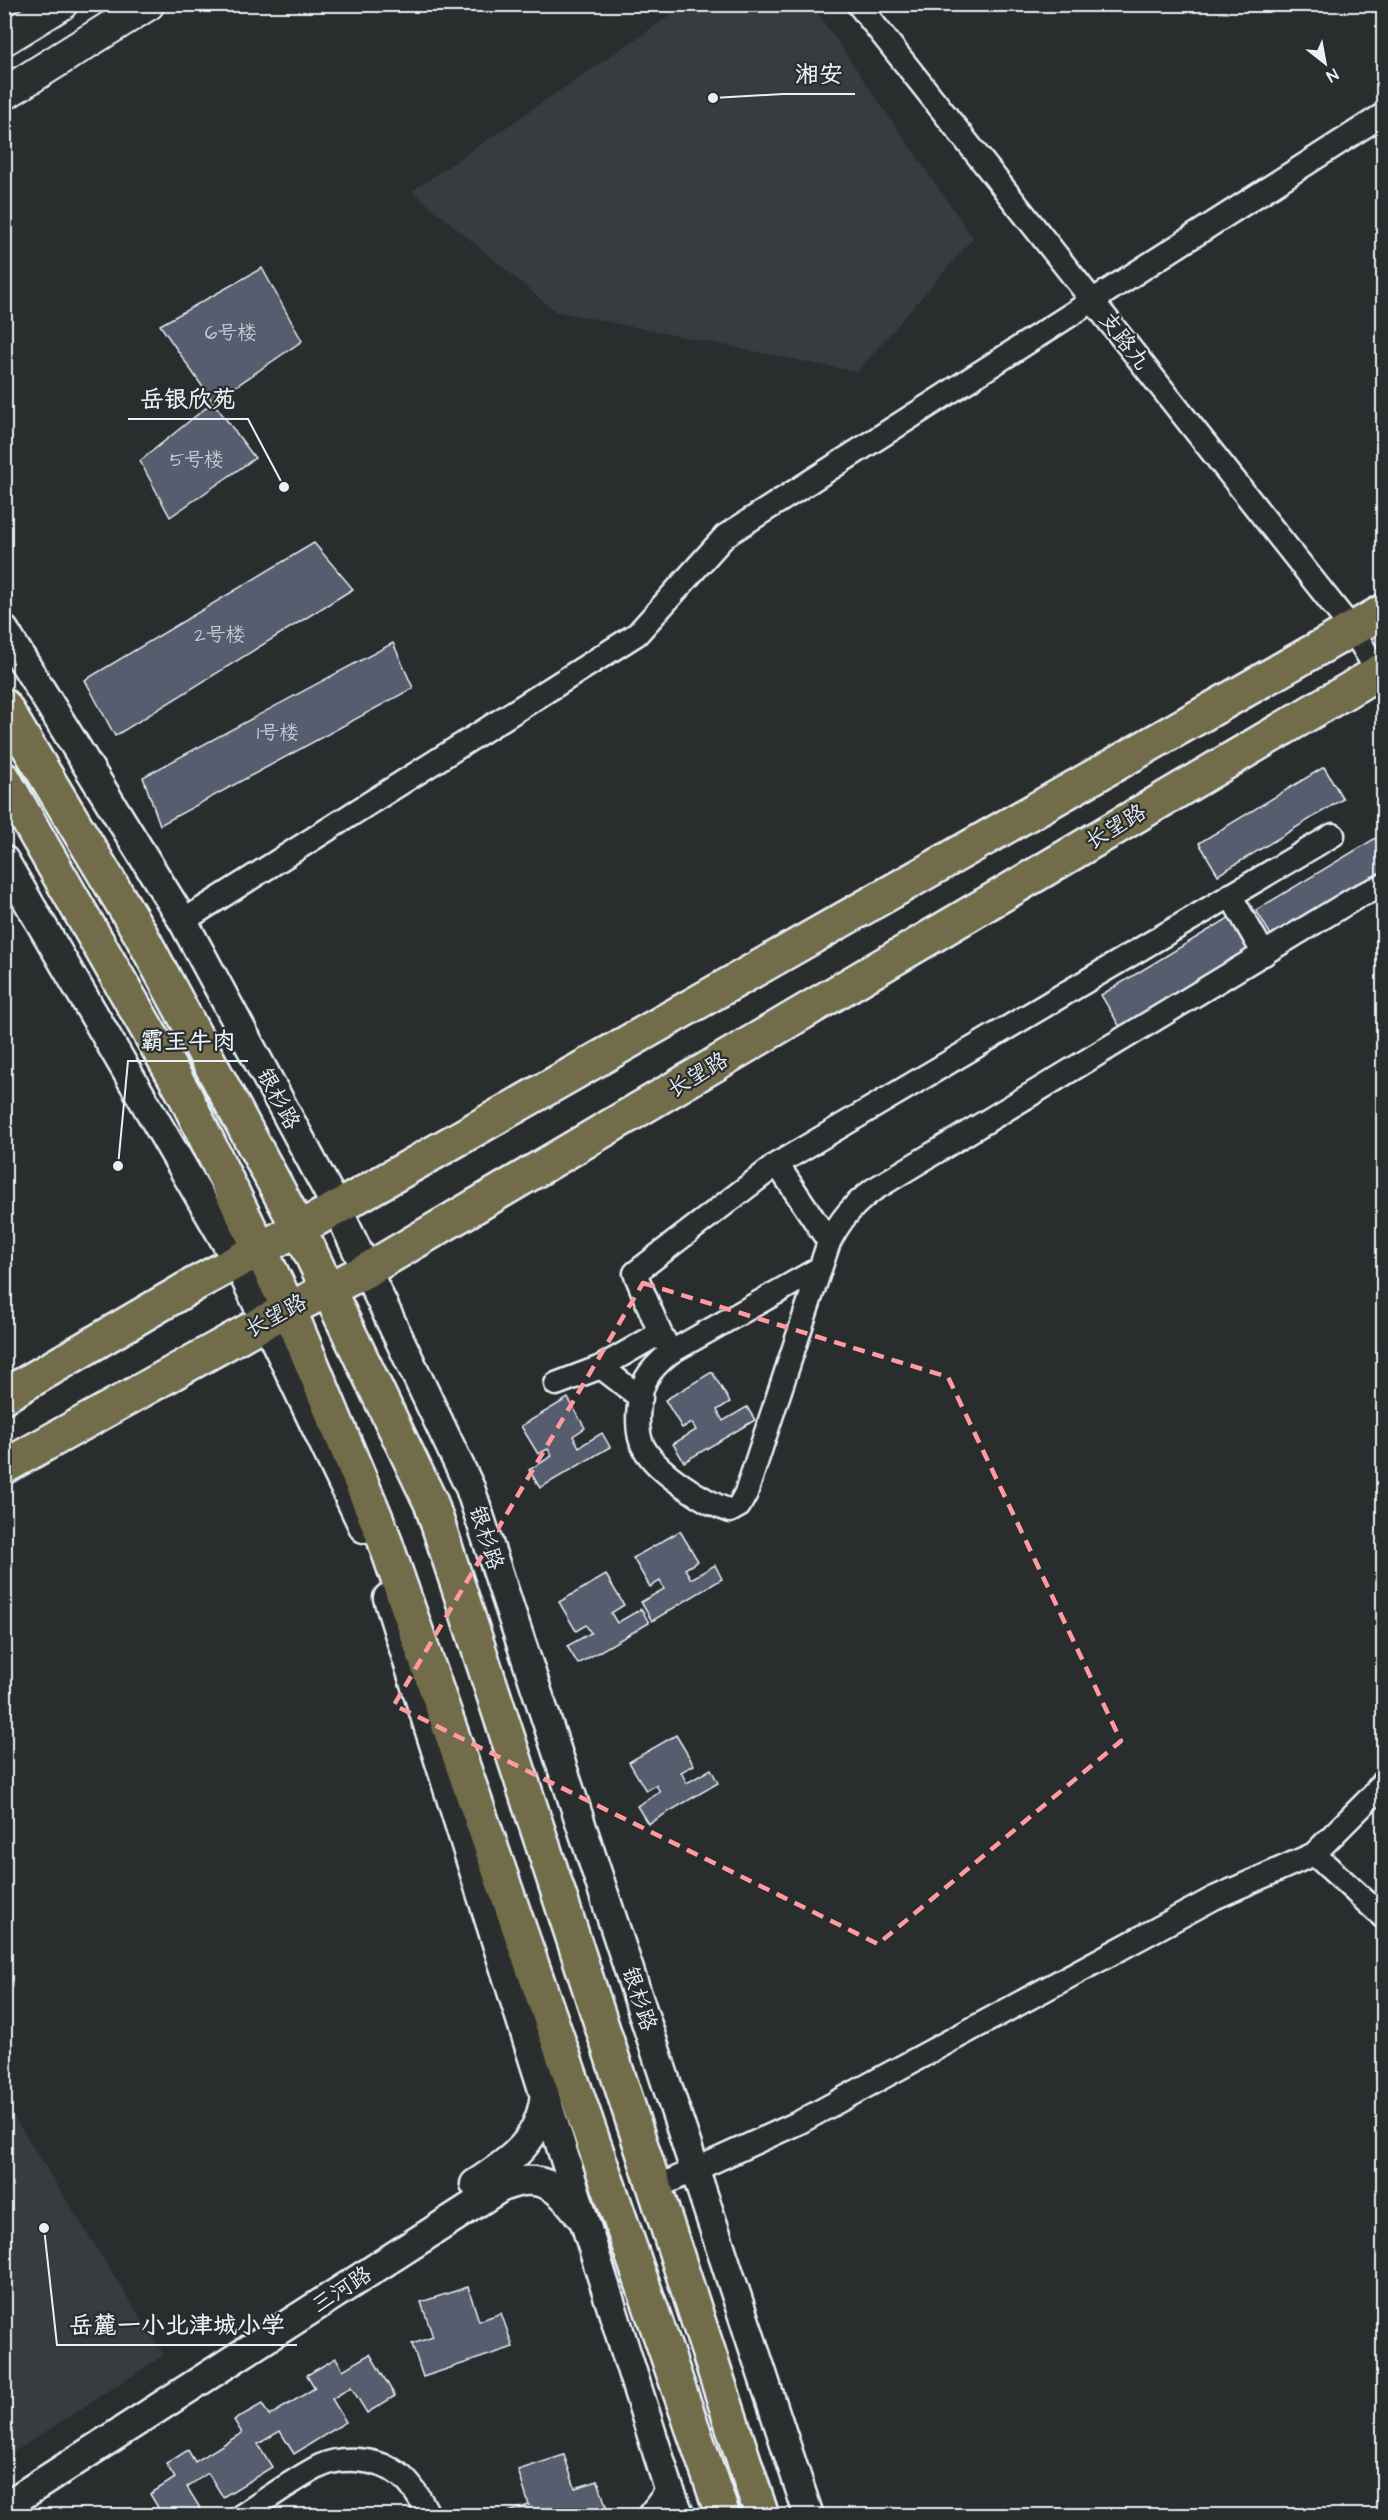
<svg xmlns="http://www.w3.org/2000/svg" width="1388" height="2520" viewBox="0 0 1388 2520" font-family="'Architects Daughter','LXGW WenKai TC',sans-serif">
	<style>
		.built { fill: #373b41 }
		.building { fill: #545d6e; stroke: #e8f1f8; stroke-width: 1.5 }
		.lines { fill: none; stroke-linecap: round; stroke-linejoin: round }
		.minor-casing { stroke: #e8f1f8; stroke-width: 27 }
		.tertiary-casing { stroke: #e8f1f8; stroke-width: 33 }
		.secondary-casing { stroke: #e8f1f8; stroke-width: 36 }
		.primary-casing { stroke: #e8f1f8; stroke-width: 38 }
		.minor { stroke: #2a2d2e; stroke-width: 22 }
		.tertiary { stroke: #2a2d2e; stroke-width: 28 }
		.secondary { stroke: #2a2d2e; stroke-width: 32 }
		.primary { stroke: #726c4b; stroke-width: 33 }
		.marked { fill: none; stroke: #ff9aa2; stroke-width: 4.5; stroke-dasharray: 12 8; stroke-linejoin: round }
		.labels { text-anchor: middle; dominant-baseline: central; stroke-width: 4.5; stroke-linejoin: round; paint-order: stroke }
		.number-label { font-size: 20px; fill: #c3ccd6 }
		.street-label { font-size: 22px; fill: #e8f1f8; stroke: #2a2d2e }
		.leader { fill: none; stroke: #e8f1f8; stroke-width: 2 }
		.callout-dot { fill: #e8f1f8; stroke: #2a2d2e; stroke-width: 2 }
		.callout-label { font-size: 24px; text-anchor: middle; font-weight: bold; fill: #e8f1f8; stroke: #2a2d2e; stroke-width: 4.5; stroke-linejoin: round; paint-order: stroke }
	</style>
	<rect width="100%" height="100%" fill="#2a2d2e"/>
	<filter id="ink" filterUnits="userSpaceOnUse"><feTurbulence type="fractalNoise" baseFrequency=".0167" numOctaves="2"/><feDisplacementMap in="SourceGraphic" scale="12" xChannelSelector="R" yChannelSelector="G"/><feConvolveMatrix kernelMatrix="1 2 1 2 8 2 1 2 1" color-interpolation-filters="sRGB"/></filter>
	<g filter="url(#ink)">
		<g class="built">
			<path d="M686 5H812L973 238 857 372 555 311 412 191Z"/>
			<path d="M4 2101 164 2355 5 2458H4Z"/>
		</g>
		<g class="building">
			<path d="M262 268 302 341 213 402 160 325Z"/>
			<path d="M213 402 255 458 170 517 140 461Z"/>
			<path d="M314 543 353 589 115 736 85 680Z"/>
			<path d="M393 643 413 688 160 825 143 777Z"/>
			<path d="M1324 767 1343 799 1218 875 1199 843Z"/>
			<path d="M1384 833V870L1272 937 1256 910Z"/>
			<path d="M1232 916 1252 948 1120 1027 1101 995Z"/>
			<path d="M712 1372 730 1402 717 1410 723 1421 747 1407 755 1420 684 1462 673 1444 696 1430 692 1423 682 1428 665 1400Z"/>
			<path d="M568 1398 585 1428 573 1436 579 1447 602 1433 610 1447 540 1488 529 1470 552 1456 548 1449 538 1454 521 1426Z"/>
			<path d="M680 1531 698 1561 685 1569 691 1579 715 1565 722 1579 652 1621 641 1602 664 1589 660 1581 650 1587 633 1558Z"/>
			<path d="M606 1575 624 1605 611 1613 617 1623 641 1609 649 1623 578 1664 567 1646 591 1633 586 1625 576 1631 559 1602Z"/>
			<path d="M676 1735 694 1765 681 1772 687 1783 711 1769 718 1783 648 1824 637 1806 660 1792 656 1785 646 1791 629 1762Z"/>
			<path d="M468 2287 479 2321 501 2313 513 2347 423 2377 412 2344 433 2337 421 2302Z"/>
			<path d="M370 2354 395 2396 367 2413 351 2387 332 2399 346 2422 294 2454 280 2431 258 2444 272 2467 223 2497 208 2473 187 2487 200 2508 187 2516H163L150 2494 175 2478 166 2464 188 2450 195 2462 242 2433 234 2420 262 2404 269 2416 315 2388 307 2375 336 2358 343 2370Z"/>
			<path d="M564 2455 575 2488 598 2481 609 2515 509 2516 508 2512 529 2505 518 2470Z"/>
		</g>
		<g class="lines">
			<defs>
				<g id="minor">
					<path d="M858 4 1352 629 1384 682"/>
					<path d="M1230 895 1264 954"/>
					<path d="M183 921 637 634 725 536 1384 114"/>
					<path d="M777 1164 829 1242"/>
					<path d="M820 1268 671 1352C661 1360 652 1368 646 1379 638 1396 634 1431 644 1448 657 1472 704 1502 730 1511L739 1506 746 1493 829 1242C841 1219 852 1206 873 1190L1357 897 1384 885"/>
					<path d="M671 1352 660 1333 635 1273 777 1164 1333 835"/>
					<path d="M601 1367 641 1398"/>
					<path d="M556 1384 601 1367 660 1333"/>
					<path d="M1314 1854 1384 1918"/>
					<path d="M655 2188 800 2122 1214 1898 1314 1854 1373 1795 1384 1780"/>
					<path d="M241 2516C267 2499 293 2480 320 2466 331 2461 345 2459 357 2460 396 2463 412 2481 429 2516"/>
					<path d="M648 2516 669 2489"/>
				</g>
				<g id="tertiary">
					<path d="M4 630 183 921 337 1208 470 1488 809 2516"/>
					<path d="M4 860 237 1261 364 1528"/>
					<path d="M388 1598 669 2489 680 2516"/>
					<path d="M475 2184C512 2160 541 2140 545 2093"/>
					<path d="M4 2507 500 2188C537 2171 558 2185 580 2216"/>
				</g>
				<g id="secondary">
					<path d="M4 39 61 4"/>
					<path d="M4 94 148 4"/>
				</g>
				<g id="primary">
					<path d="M4 706 140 933 299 1229 431 1503 762 2516"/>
					<path d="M4 779 185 1095 289 1309 381 1530 723 2516"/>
					<path d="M4 1396 195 1284 337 1208 1384 611"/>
					<path d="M4 1467 266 1321 367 1270 1384 669"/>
				</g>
			</defs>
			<use href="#minor" class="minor-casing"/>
			<use href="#tertiary" class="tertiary-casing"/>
			<use href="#secondary" class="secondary-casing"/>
			<use href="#primary" class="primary-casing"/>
			<use href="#minor" class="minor"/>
			<use href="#tertiary" class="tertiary"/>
			<use href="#secondary" class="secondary"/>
			<use href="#primary" class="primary"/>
		</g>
	</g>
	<path class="marked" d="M643 1283 948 1377 1121 1741 878 1944 394 1705Z"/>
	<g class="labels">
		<g class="number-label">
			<text x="231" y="333">6号楼</text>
			<text x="197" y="460">5号楼</text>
			<text x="220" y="635">2号楼</text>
			<text x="278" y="733">1号楼</text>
		</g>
		<g class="street-label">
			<text transform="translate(1124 341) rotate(52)">支路九</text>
			<text transform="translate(1116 827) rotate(-31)">长望路</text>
			<text transform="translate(698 1075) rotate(-31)">长望路</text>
			<text transform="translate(278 1099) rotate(62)">银杉路</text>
			<text transform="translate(276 1316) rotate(-28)">长望路</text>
			<text transform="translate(486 1538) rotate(72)">银杉路</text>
			<text transform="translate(639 1999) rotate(72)">银杉路</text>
			<text transform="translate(342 2290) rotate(-33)">三河路</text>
		</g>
	</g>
	<path class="leader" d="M713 98L783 94H855M284 487L248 419H128M118 1166L128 1061H248M44 2228L57 2345H297"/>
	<g class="callout-dot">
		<circle cx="713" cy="98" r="6"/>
		<circle cx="284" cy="487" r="6"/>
		<circle cx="118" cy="1166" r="6"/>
		<circle cx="44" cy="2228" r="6"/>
	</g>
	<g class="callout-label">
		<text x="819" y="82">湘安</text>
		<text x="188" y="407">岳银欣苑</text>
		<text x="188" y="1049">霸王牛肉</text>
		<text x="177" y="2333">岳麓一小北津城小学</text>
	</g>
	<rect width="1388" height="2520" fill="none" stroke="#2a2d2e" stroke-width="24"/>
	<rect x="12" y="12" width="1364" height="2496" fill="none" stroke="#e8f1f8" stroke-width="2" filter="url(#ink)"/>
	<g transform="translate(1325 63) rotate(149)" stroke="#2a2d2e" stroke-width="4.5" paint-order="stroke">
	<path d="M0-4.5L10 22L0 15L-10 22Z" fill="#e8f1f8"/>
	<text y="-9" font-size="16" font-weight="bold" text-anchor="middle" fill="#e8f1f8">N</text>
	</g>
</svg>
